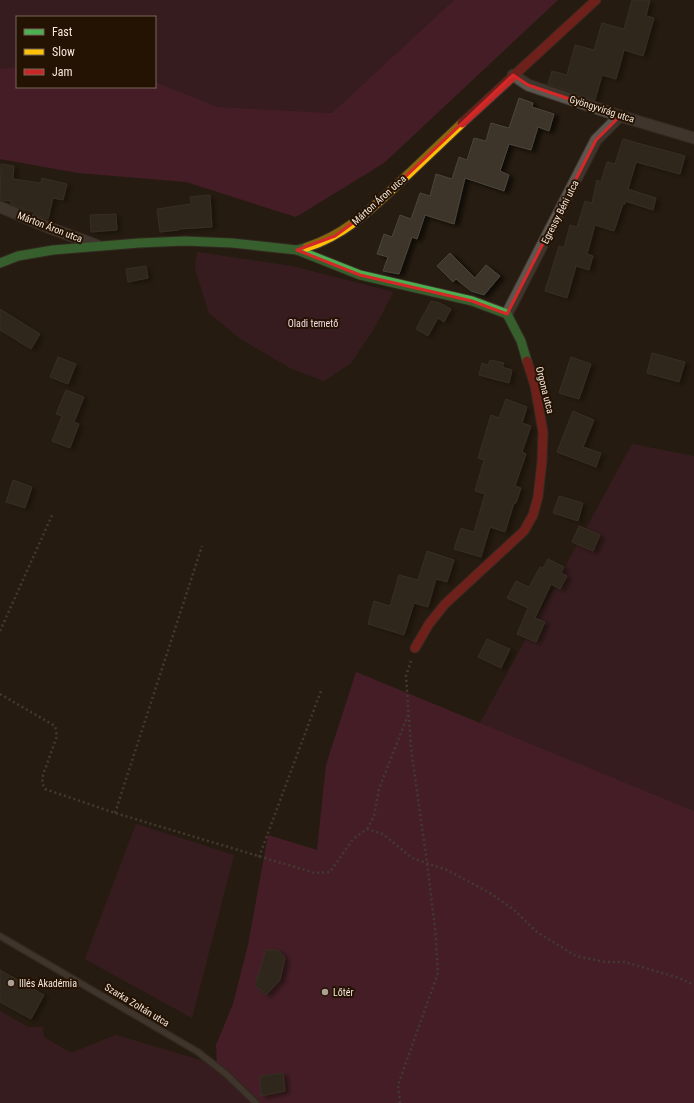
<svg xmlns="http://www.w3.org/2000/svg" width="694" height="1103" viewBox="0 0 694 1103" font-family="'Roboto Condensed',sans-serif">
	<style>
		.green { fill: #4c1e31 }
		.forest { fill: #6a2043 }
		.building { fill: #3d362c; stroke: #4b453a; filter: url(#shadow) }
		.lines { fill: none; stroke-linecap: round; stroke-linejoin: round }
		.lane-casing { stroke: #403831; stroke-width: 8 }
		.street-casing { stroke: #403831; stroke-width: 13 }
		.fast-casing { stroke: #403831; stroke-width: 11 }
		.slow-casing { stroke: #403831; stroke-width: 11 }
		.jam-casing { stroke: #403831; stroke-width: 11 }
		.path { stroke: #645d55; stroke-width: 2.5; stroke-dasharray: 2 3; stroke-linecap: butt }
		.lane { stroke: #5d564e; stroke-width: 5.5 }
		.street { stroke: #5d564e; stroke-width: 11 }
		.fast { stroke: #4caf50; stroke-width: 9 }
		.slow { stroke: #ffc107; stroke-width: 9 }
		.jam { stroke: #c62828; stroke-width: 9 }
		.marked { fill: none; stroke: #d62828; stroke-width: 3; stroke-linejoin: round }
		.poi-dot { fill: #aca094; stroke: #241202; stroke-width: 1.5 }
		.labels { text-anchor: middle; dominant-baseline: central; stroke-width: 4; stroke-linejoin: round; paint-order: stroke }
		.street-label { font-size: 10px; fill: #f4e7db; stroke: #241202 }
		.park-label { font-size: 10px; fill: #f5dbe4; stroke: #241202 }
		.poi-label { font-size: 10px; fill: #f4e7db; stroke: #241202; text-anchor: start }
	</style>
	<defs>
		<filter id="shadow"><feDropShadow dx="4.5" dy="2.5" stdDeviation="2" flood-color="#0009"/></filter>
	</defs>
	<rect width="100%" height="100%" fill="#261c11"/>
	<g class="green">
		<path d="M0 0H454L332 113 218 107 155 82V17H17V67L0 69Z"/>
		<path d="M197 252 292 266 393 292 375 327 351 363 324 381 290 368 241 339 209 313 195 269Z"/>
		<path d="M632 444 694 456V811L480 723Z"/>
		<path d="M136 824 234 855 192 1018 85 959Z"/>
		<path d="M0 1011 28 1027H43L44 1037 71 1053 116 1035 217 1065 253 1103H0Z"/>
	</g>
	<g class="forest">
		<path d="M454 0H558L384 163 296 217 186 182 78 173 0 159V69L17 67V87H155V82L218 107 332 113Z"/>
		<path d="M356 672 694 811V1103H253L217 1065 216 1045 233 1004 248 945 268 835 317 850 326 765Z"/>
	</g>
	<g class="building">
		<path d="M632 0H650L646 16 654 18 643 56 624 50 616 79 602 75 595 100 548 84 552 71 567 75 575 45 594 50 602 23 624 29Z"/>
		<path d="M519 98 533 103 532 107 554 114 549 131 538 127 531 150 509 144 500 171 509 175 504 191 465 178 454 224 425 215 417 239 412 237 399 274 383 271 388 257 377 254 384 234 392 237 400 215 411 219 420 193 430 196 436 174 452 179 459 157 467 160 474 138 486 141 491 123 509 128Z"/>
		<path d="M623 139 685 156 680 174 636 162 628 189 656 198 653 210 625 201V204H623L614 231 595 225 587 254 593 256 589 270 576 266 567 298 545 291 559 246 564 248 570 225 577 227 585 201 592 203 597 180 601 182 607 162 615 164Z"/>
		<path d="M1 164 14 166 13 179 41 183 42 178 67 184 63 200 53 198 48 219 34 214V212L26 210 11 204V201L0 200Z"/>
		<path d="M210 195 212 227 179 229V230L160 232 157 209 191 204 190 197Z"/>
		<path d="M116 214 117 230 91 232 90 215Z"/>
		<path d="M450 253 475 278 486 265 500 276 484 295 471 291 456 279 453 282 437 266Z"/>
		<path d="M146 266 148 278 128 282 126 269Z"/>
		<path d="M431 301 440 303 451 309 444 322 438 318 428 336 416 329Z"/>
		<path d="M0 309 40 334 31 349 0 330Z"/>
		<path d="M652 353 685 362 679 382 647 373Z"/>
		<path d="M58 357 76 364 68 384 50 377Z"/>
		<path d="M571 357 591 364 579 399 559 393Z"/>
		<path d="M490 360 504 363 502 367 512 370 509 383 479 375 482 363 488 365Z"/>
		<path d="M66 390 84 397 74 422 79 424 70 448 52 441 62 416 56 414Z"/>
		<path d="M506 399 527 407 522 423 531 426 522 452 526 454 515 486 521 488 516 503H514L505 532 490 527 481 557 454 549 461 528 474 532 485 494 475 491 484 460 478 458 491 415 499 418Z"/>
		<path d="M573 411 594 420 583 447 601 453 596 467 557 452Z"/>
		<path d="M13 480 32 487 25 508 6 502Z"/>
		<path d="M559 496 583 503 578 521 553 513Z"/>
		<path d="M579 526 600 535 593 551 572 542Z"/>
		<path d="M427 551 454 560 447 582 436 579 428 607 414 603 404 635 368 624 374 601 390 606 399 575 418 580Z"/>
		<path d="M548 559 564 567 561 573 567 576 560 589 551 584 535 618 545 622 536 642 517 634 528 608 507 598 516 581 529 587 540 567 543 568Z"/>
		<path d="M487 639 510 649 501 668 478 657Z"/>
		<path d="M266 950H278L285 958 280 980 266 995 255 985Z"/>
		<path d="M0 970 44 995 31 1019 0 1002Z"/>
		<path d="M283 1073 285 1091 261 1096 260 1076Z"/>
	</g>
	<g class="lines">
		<defs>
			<path id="lane" d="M0 936 198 1052 226 1074 256 1103"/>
			<g id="street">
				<path d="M513 75 528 85 620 116 694 138"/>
				<path d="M0 207 50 228 96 245"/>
				<path d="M507 314 596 140 620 116"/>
			</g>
			<g id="fast">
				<path d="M297 250 360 275 472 301 507 314 521 341 527 361"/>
				<path d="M0 263 18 256 53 250 139 243 185 241 232 243 297 250 307 247"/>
			</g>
			<path id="slow" d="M307 247C346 235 373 207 402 180 422 161 442 142 462 123"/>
			<g id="jam">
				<path d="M462 123 596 0"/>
				<path d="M415 648 429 624 445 604 524 531 533 515 538 497 542 461 543 432 535 386 527 361"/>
			</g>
		</defs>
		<use href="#lane" class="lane-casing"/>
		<use href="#street" class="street-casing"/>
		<use href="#fast" class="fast-casing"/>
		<use href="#slow" class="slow-casing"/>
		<use href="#jam" class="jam-casing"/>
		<g class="path">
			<path d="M0 631 53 513"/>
			<path d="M0 694 55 726 57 736 43 775 42 783 45 789 115 813 315 873 330 872 353 839 367 829 383 834 412 858 447 870 490 893 513 909 537 932 576 956 605 962H625L679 978 694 985"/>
			<path d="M115 813 202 546"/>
			<path d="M367 829 374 816 379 789 408 715"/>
			<path d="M259 857 322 688"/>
			<path d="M400 1103 398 1085 438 973 435 928 427 863 411 748 406 676 411 661"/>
		</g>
		<use href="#lane" class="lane"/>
		<use href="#street" class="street"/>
		<use href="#fast" class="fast"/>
		<use href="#slow" class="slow"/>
		<use href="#jam" class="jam"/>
	</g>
	<path d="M0 0H694V1103H0ZM513 75 528 85 620 116 596 140 507 314 472 301 360 275 297 250 335 236 368 212Z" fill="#261c11" fill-opacity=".55" fill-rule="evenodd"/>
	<path class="marked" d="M513 75 528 85 620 116 596 140 507 314 472 301 360 275 297 250 335 236 368 212Z"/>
	<g class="poi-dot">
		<circle cx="11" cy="983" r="4"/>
		<circle cx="325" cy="992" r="4"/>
	</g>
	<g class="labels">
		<g class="street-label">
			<text transform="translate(602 109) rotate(18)">Gyöngyvirág utca</text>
			<text transform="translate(379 200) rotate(-42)">Márton Áron utca</text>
			<text transform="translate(560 212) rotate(-63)">Egressy Béni utca</text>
			<text transform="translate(50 227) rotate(21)">Márton Áron utca</text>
			<text transform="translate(545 390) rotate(76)">Orgona utca</text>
			<text transform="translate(137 1005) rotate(31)">Szarka Zoltán utca</text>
		</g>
		<g class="park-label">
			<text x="313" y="323">Oladi temető</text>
		</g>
		<g class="poi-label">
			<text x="19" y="983">Illés Akadémia</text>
			<text x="333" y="992">Lőtér</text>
		</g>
	</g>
	<rect x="16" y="16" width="140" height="72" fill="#241202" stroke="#776759"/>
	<rect x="24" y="29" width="20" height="6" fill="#4caf50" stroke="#776759"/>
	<text x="52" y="36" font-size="12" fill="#f4e7db">Fast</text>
	<rect x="24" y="49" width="20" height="6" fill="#ffc107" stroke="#776759"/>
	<text x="52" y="56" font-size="12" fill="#f4e7db">Slow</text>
	<rect x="24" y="69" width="20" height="6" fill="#c62828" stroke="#776759"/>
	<text x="52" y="76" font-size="12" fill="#f4e7db">Jam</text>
</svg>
